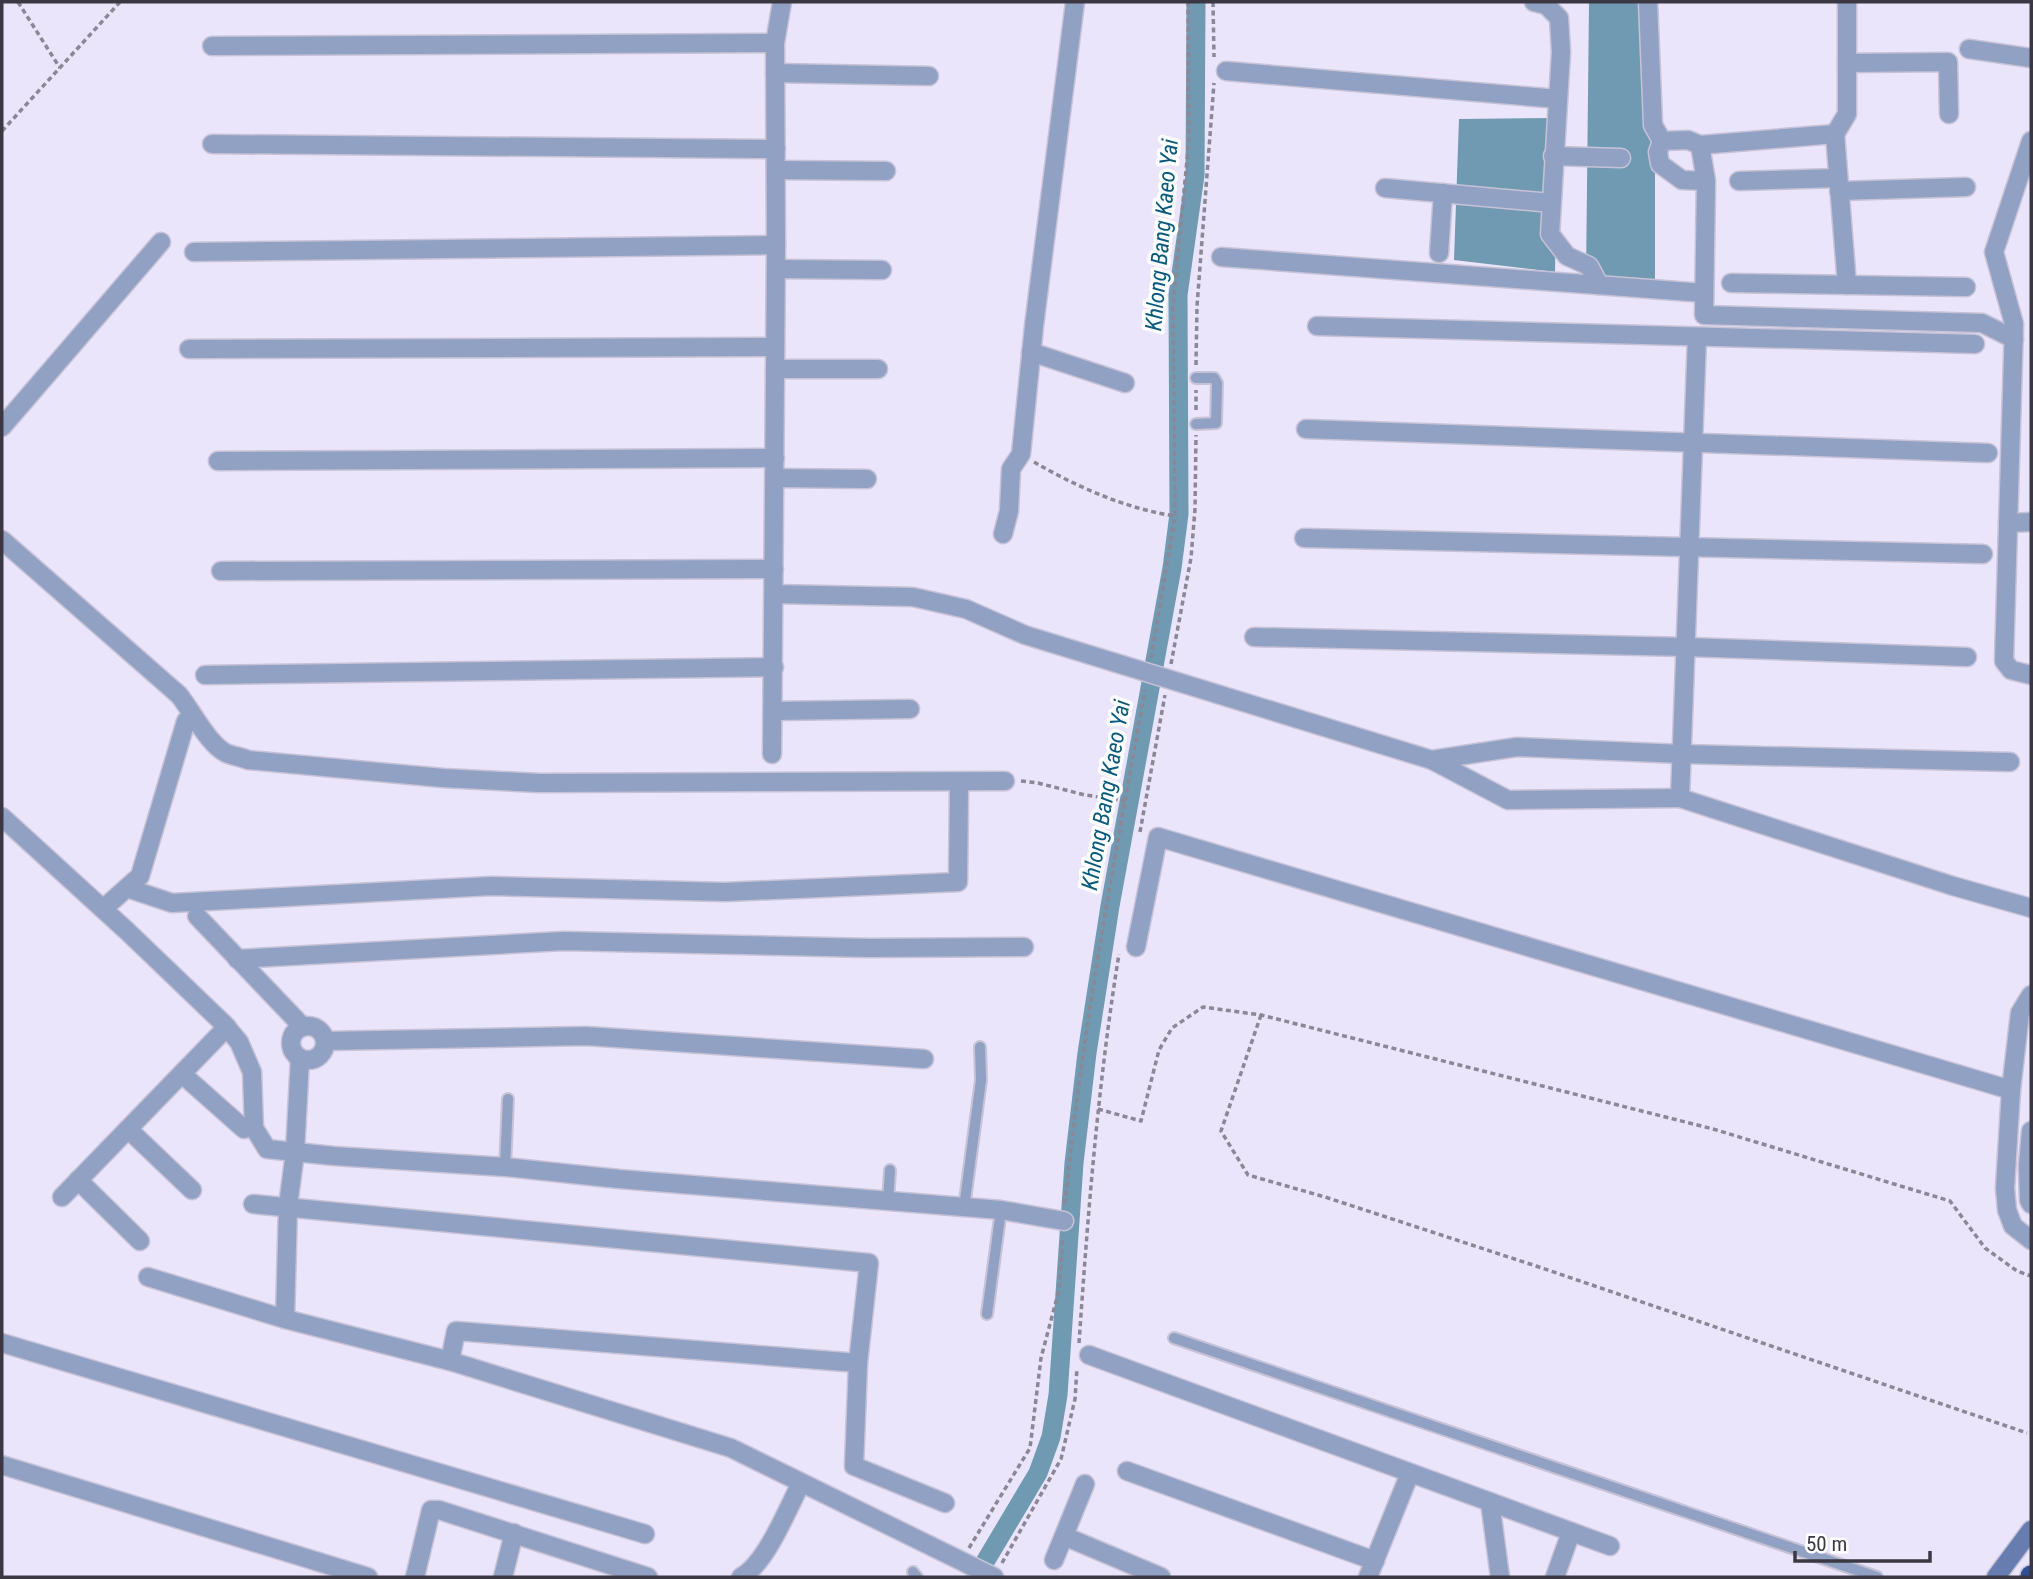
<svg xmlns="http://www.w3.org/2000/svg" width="2033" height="1579" viewBox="0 0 2033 1579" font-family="'Roboto Condensed',sans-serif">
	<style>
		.water { fill: #6f9ab2 }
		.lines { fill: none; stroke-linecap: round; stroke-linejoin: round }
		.canal { stroke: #6f9ab2; stroke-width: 19 }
		.service-casing { stroke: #c7c2d6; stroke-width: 14 }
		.minor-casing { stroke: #c7c2d6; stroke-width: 21 }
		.secondary-casing { stroke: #c7c2d6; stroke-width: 21 }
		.motorway-casing { stroke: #c7c2d6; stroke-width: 24 }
		.path { stroke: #8a8797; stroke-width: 3.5; stroke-dasharray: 5 3.5; stroke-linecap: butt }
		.service { stroke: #91a1c3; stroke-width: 10 }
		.minor { stroke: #91a1c3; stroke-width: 18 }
		.secondary { stroke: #677daf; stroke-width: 18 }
		.motorway { stroke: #304c92; stroke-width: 21 }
		.labels { text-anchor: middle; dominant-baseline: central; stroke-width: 7; stroke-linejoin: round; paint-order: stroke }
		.water-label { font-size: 23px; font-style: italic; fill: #075a7c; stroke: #fff }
	</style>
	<rect width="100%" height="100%" fill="#eae5fb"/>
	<g class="water">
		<path d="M1589 2H1655V285L1586 278Z"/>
		<path d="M1557 118 1555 272 1454 260 1459 119Z"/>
	</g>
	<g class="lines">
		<path class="canal" d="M976 1577 1038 1473 1051 1437 1058 1395 1074 1163 1087 1053 1110 906 1172 568 1179 514 1178 295 1195 175 1196 2"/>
		<defs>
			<g id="service">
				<path d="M1196 424 1216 423 1217 383 1214 378H1196"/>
				<path d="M505 1167 508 1099"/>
				<path d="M888 1201 890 1170"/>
				<path d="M964 1208 981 1080 980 1047"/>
				<path d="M987 1314 1001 1210"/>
				<path d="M1174 1338 1877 1577"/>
				<path d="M913 1572 917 1577"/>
			</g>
			<g id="minor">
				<path d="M1534 2 1546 5 1559 18 1561 52 1550 234 1567 256 1589 266 1599 285"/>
				<path d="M1648 2 1653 125 1662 141"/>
				<path d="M212 46 775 43"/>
				<path d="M1969 49 2031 58"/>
				<path d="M1847 63 1948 62 1949 114"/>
				<path d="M1226 71 1558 99"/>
				<path d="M775 73 929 76"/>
				<path d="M1835 134 1847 285"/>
				<path d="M2031 141 1994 252 2014 324 2004 661 2011 670 2031 675"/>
				<path d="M212 144 776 149"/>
				<path d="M1700 145 1835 134 1847 114V2"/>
				<path d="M1553 156 1621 158"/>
				<path d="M776 170 886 171"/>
				<path d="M1706 181 1682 180 1660 164 1658 152 1662 141 1688 140 1700 145 1706 181 1704 315 1982 323 2014 339"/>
				<path d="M1739 181 1838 178"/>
				<path d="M1385 188 1551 203"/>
				<path d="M1839 191 1966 187"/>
				<path d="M194 252 776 245"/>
				<path d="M1439 253 1443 193"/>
				<path d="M1221 257 1704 293"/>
				<path d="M776 269 882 270"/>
				<path d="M1731 283 1966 287"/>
				<path d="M1317 326 1975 344"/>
				<path d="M1697 337 1680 798 1953 886 2031 908"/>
				<path d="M189 349 775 347"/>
				<path d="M1031 352 1125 383"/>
				<path d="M775 369H878"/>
				<path d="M2 427 161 242"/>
				<path d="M1306 429 1988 453"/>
				<path d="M218 461 775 458"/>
				<path d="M775 478 867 479"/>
				<path d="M2008 523 2031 522"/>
				<path d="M1003 534 1009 511 1011 469 1021 454 1034 326 1075 2"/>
				<path d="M1304 538 1983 554"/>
				<path d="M2 540 179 695C192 711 208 744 226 753 233 756 241 757 248 760L443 778 539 783 1005 781"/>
				<path d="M221 571 774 569"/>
				<path d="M774 594 913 597 966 609 1025 635 1432 760 1517 747 1682 754 2010 762"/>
				<path d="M1254 637 1686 647 1967 657"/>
				<path d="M205 675 774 667"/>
				<path d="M773 711 910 709"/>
				<path d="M772 754 776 245 775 43 782 2"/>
				<path d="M1432 760 1508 800 1680 798"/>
				<path d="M2 817 127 931 224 1024 239 1042 252 1072 254 1128 267 1149 334 1156 505 1167 619 1179 1001 1210 1064 1221"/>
				<path d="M127 888 172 903 491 886 725 892 958 882 959 789"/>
				<path d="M103 909 140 876 186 721"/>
				<path d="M197 916 303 1027"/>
				<path d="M1136 947 1158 837 2011 1090"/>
				<path d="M237 959 564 941 869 948 1024 947"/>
				<path d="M2031 995 2020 1013 2011 1090 2005 1188 2007 1210 2013 1226 2031 1240"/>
				<circle cx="308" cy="1043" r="17"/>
				<path d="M325 1041 586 1036 924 1059"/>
				<path d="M182 1074 244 1129"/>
				<path d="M128 1129 192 1190"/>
				<path d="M2031 1131 2028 1165 2029 1200 2031 1204"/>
				<path d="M78 1180 140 1241"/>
				<path d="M62 1197 227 1027"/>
				<path d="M253 1204 869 1263 858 1363 854 1466 945 1503"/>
				<path d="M148 1277 285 1319 450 1361 731 1448 994 1577"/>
				<path d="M285 1319 288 1206 295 1152 300 1058"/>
				<path d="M2 1343 645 1534"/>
				<path d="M1089 1355 1610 1546"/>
				<path d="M450 1361 456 1331 858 1363"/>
				<path d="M2 1465 368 1577"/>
				<path d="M1127 1471 1375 1561"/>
				<path d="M1490 1502 1500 1577"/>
				<path d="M1064 1536 1161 1577"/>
				<path d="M1054 1560 1085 1484"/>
				<path d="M415 1577 431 1510H439L648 1577"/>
				<path d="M503 1577 514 1533"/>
				<path d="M741 1577C766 1564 788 1508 801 1483"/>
				<path d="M1368 1577 1410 1473"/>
				<path d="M1555 1577 1571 1532"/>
			</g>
			<path id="secondary" d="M1996 1577 2031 1530"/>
			<path id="motorway" d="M2031 1577V1576"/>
		</defs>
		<use href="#service" class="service-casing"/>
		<use href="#minor" class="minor-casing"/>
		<use href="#secondary" class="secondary-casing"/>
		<use href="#motorway" class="motorway-casing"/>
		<g class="path">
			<path d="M18 2 60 68"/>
			<path d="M1213 2 1214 57"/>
			<path d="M2 131 120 2"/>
			<path d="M1196 365 1197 306 1214 83"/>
			<path d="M1196 410V390"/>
			<path d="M1034 462C1077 487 1127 509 1175 516"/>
			<path d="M1151 658 1175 516 1173 306 1189 139 1188 2"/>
			<path d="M1171 664 1191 558 1195 509 1196 435"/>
			<path d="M1021 781 1038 783 1085 795 1125 801"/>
			<path d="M1140 832 1165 695"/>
			<path d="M1261 1015 1221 1131 1248 1175 1325 1197 1536 1266 2027 1433"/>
			<path d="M1098 1109 1141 1121 1159 1050 1172 1028 1203 1007 1261 1015 1713 1129 1950 1201 1985 1248 2017 1271 2031 1276"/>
			<path d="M1065 1204C1082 1031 1114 861 1145 690"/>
			<path d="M1079 1343C1088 1213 1098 1083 1119 954"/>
			<path d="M969 1548 1030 1448 1041 1358 1059 1290 1063 1236"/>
			<path d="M1002 1563 1061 1459 1075 1399 1077 1368"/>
		</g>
		<use href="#service" class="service"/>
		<use href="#minor" class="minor"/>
		<use href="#secondary" class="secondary"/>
		<use href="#motorway" class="motorway"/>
	</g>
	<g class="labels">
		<g class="water-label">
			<text transform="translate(1162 235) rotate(-85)">Khlong Bang Kaeo Yai</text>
			<text transform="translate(1106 795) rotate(-80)">Khlong Bang Kaeo Yai</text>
		</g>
	</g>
	<rect width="2033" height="1579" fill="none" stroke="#3b3843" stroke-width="7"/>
	<path d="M1795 1551v10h135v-10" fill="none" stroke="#3b3843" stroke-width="3.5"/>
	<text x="1806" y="1551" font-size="21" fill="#3b3843" stroke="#ffffff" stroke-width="5" paint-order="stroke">50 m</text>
</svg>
